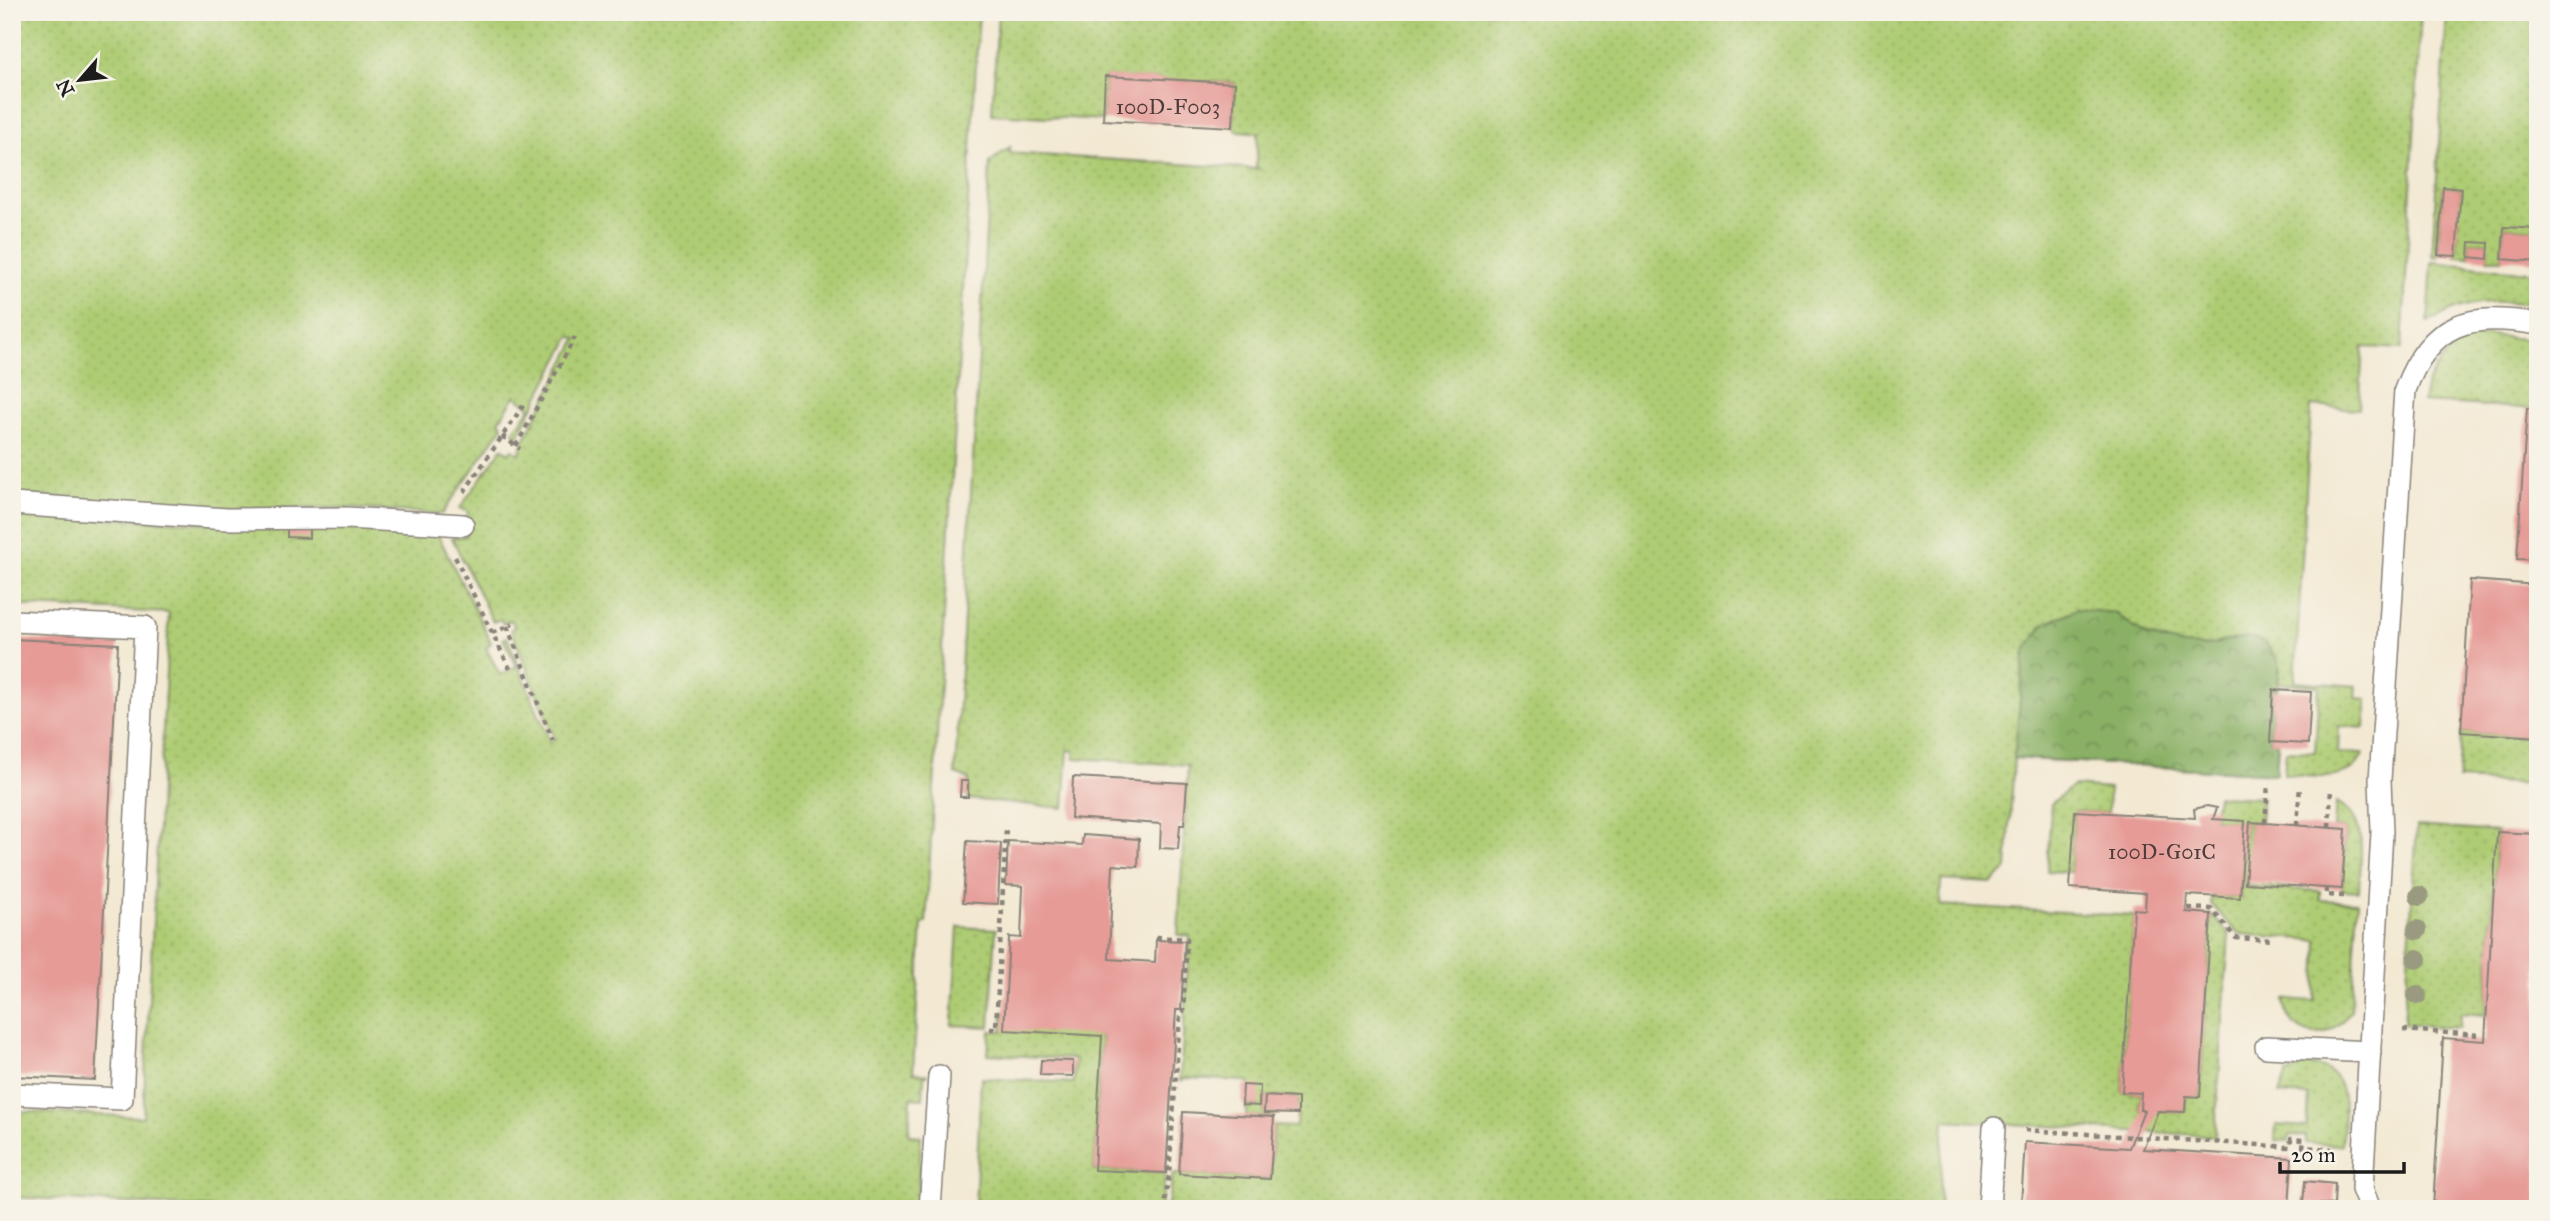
<svg xmlns="http://www.w3.org/2000/svg" width="2550" height="1221" viewBox="0 0 2550 1221" font-family="'IM FELL Great Primer',serif">
	<style>
		.grass { fill: url(#grass-dots); stroke: #657448; stroke-width: 2 }
		.forest { fill: url(#forest-crowns); stroke: #536640; stroke-width: 2 }
		.building { fill: #e69b97 }
		.lines { fill: none; stroke-linecap: round; stroke-linejoin: round }
		.service-casing { stroke: #888278; stroke-width: 24 }
		.path { stroke: #888278; stroke-width: 4.5; stroke-dasharray: 5 5; stroke-linecap: butt }
		.service { stroke: #fff; stroke-width: 21 }
		.tree { fill: #999a7f }
		.labels { text-anchor: middle; dominant-baseline: central; stroke-width: 5; stroke-linejoin: round; paint-order: stroke }
		.number-label { font-size: 21px; fill: #4e3c3b }
	</style>
	<defs>
		<pattern id="grass-dots" width="8" height="8" patternUnits="userSpaceOnUse" patternTransform="scale(1.75)"><rect width="8" height="8" fill="#aecc73"/><path d="M2 2h.1M6 6h.1" fill="none" stroke="#95af63" stroke-width="1.8" stroke-linecap="round"/></pattern>
		<pattern id="forest-crowns" width="20" height="18" patternUnits="userSpaceOnUse" patternTransform="scale(1.75)"><rect width="20" height="18" fill="#8ab065"/><path d="M2 6a3 3 0 1 1 6 0M12 15a3 3 0 1 1 6 0" fill="none" stroke="#708e52"/></pattern>
	</defs>
	<rect width="100%" height="100%" fill="#f7f3e8"/>
	<filter id="ink" filterUnits="userSpaceOnUse"><feTurbulence type="fractalNoise" baseFrequency=".0143" numOctaves="2"/><feDisplacementMap in="SourceGraphic" scale="14" xChannelSelector="R" yChannelSelector="G"/><feConvolveMatrix kernelMatrix="1 2 1 2 8 2 1 2 1" color-interpolation-filters="sRGB"/></filter>
	<filter id="wash" filterUnits="userSpaceOnUse"><feTurbulence type="fractalNoise" baseFrequency=".00686" numOctaves="4" result="noise"/><feDisplacementMap in="SourceGraphic" scale="28" xChannelSelector="R" yChannelSelector="G"/><feGaussianBlur stdDeviation="1.57" result="paint"/><feColorMatrix in="noise" values="0 0 0 0 0 0 0 0 0 0 0 0 0 0 0 0 0 1.4 0 .05"/><feComposite in="paint" operator="in"/></filter>
	<g filter="url(#wash)">
		<rect width="100%" height="100%" fill="#f3e9d3"/>
		<g class="grass">
			<path d="M12 12H979L927 908 926 923 922 924 913 1072 929 1075 924 1076 923 1099 911 1098 909 1135 921 1136 917 1209H234L12 1197V1111L143 1117 169 613 12 605V514L437 533 489 638 491 643 486 648 500 675 517 666 503 639 507 637 550 742 555 739 511 629 515 627 511 620 503 624 501 619 493 622 452 538 466 536 468 512 460 508 502 448 509 453 512 449 519 454 524 440 577 339 571 336 518 436 513 432 531 407 515 396 499 421 503 426 442 514 347 508 234 509 12 495Z"/>
			<path d="M998 12H2254C2269 21 2295 24 2309 12H2421L2402 349 2363 347 2359 409 2311 406 2295 681 2357 686 2356 698 2367 699 2365 728 2339 726 2338 753 2363 754C2351 786 2311 776 2284 774L2286 751 2315 752 2319 686 2278 683 2277 690H2273L2270 741 2278 743 2276 774 2014 758 2007 869 1991 883 1941 880 1940 905 2134 916 2122 1092 2141 1093 2140 1110 2185 1112 2186 1096H2200L2211 914 2229 934 2215 1136 1944 1120 1939 1209H1167L1173 1174 1270 1179 1274 1126 1296 1127 1298 1098 1265 1096 1264 1113H1274V1117L1246 1116V1106H1259L1247 1081 1186 1078 1180 1081 1190 936 1178 935 1188 765 1074 758V751L1068 750 1064 808 968 799 969 779 955 774 990 162 1010 147 1009 153 1259 169 1256 167 1258 133H1262L1238 131 1233 127 1235 83 1105 77 1103 120 992 114Z"/>
			<path d="M2447 12H2538V229L2504 227 2502 259H2488V243L2470 242 2469 257 2456 256 2461 189 2443 188 2437 257H2432Z"/>
			<path d="M2432 262 2538 273V305C2496 299 2464 299 2428 323Z"/>
			<path d="M2490 335 2538 341V409L2423 402C2428 367 2453 338 2490 335Z"/>
			<path d="M2461 732 2538 737V797H2535L2536 784 2458 780Z"/>
			<path d="M2073 786 2109 789 2108 813 2075 811 2071 872 2047 871 2051 804Z"/>
			<path d="M2217 796 2262 798 2260 822H2250L2247 886 2320 891V900L2358 902 2351 1011C2345 1018 2339 1026 2331 1030 2309 1042 2283 1024 2285 999L2315 1001 2318 940 2238 934 2211 904 2212 896 2240 898 2245 822 2213 819Z"/>
			<path d="M2336 803C2370 817 2360 862 2359 891L2342 890 2346 829 2334 828Z"/>
			<path d="M2417 826 2497 832 2486 1015 2460 1013 2459 1028 2404 1024Z"/>
			<path d="M958 927 996 929 990 1027 952 1025Z"/>
			<path d="M1003 1012 1102 1036 1094 1170 1166 1173 1160 1209H975L981 1078 1074 1083 1075 1059 988 1054 990 1031H1002Z"/>
			<path d="M2304 1065C2353 1065 2344 1110 2342 1145L2306 1143V1136L2290 1135 2289 1141 2275 1140 2276 1125 2307 1127 2309 1096 2279 1094 2287 1074Z"/>
		</g>
		<path class="forest" d="M2077 609 2115 613 2145 635 2183 645 2203 646 2246 637 2256 639 2265 643 2277 658 2280 666 2277 690H2273L2270 741 2278 743 2276 774 2014 758 2025 651 2044 624Z"/>
		<g id="blocks">
			<g class="building">
				<path d="M1105 76 1235 83 1233 127 1103 120Z"/>
				<path d="M2443 187 2461 189 2456 256 2438 255Z"/>
				<path d="M2504 227 2538 229V262L2502 259Z"/>
				<path d="M2470 242 2489 243 2488 259 2469 257Z"/>
				<path d="M2527 408 2538 409V560L2517 559Z"/>
				<path d="M287 525 309 526V538L287 537Z"/>
				<path d="M2470 580 2538 585V737L2461 732Z"/>
				<path d="M12 639 118 644 95 1080 12 1076Z"/>
				<path d="M2273 690 2311 692 2308 744 2270 742Z"/>
				<path d="M1073 777 1187 783 1184 825H1180L1178 849 1160 848 1161 824 1071 818Z"/>
				<path d="M961 781H968V797H960Z"/>
				<path d="M2207 806 2217 808 2213 819 2245 821 2240 898 2187 895 2186 912 2211 914 2200 1097 2186 1096 2185 1112 2158 1111 2143 1149 2292 1158 2289 1209H2105L2021 1204 2025 1142 2129 1148 2144 1110H2140L2141 1093 2122 1092 2134 909 2145 910 2146 893 2070 888 2075 811 2195 818 2194 809Z"/>
				<path d="M2250 822 2346 829 2342 889 2245 883Z"/>
				<path d="M2497 832 2538 834V1208L2473 1204 2472 1209 2433 1208 2443 1038 2485 1041Z"/>
				<path d="M1083 835 1139 839 1138 867 1113 865 1109 959 1155 962 1156 940 1185 941 1181 1010H1176L1166 1173 1094 1170 1102 1036 1004 1030 1009 937 1021 938 1023 886 1006 885 1008 841 1082 845Z"/>
				<path d="M967 841 1001 843 998 904 963 902Z"/>
				<path d="M1041 1060 1073 1061V1076L1040 1075Z"/>
				<path d="M1243 1085 1260 1086 1259 1106 1242 1105Z"/>
				<path d="M1265 1096 1298 1098V1114L1264 1113Z"/>
				<path d="M1183 1112 1274 1117 1270 1179 1179 1174Z"/>
				<path d="M2305 1181 2335 1184 2334 1205 2303 1203Z"/>
			</g>
		</g>
	</g>
	<g filter="url(#ink)">
		<use href="#blocks" fill-opacity="0" stroke="#888278" stroke-width="2"/>
		<g class="lines">
			<defs>
				<g id="service">
					<path d="M12 504 227 519 347 518 463 525"/>
					<path d="M12 621 145 627 122 1099 12 1094"/>
					<path d="M2266 1047 2370 1052"/>
					<path d="M930 1209 939 1076"/>
					<path d="M1989 1209 1994 1128"/>
					<path d="M2370 1209 2362 1189 2382 832 2380 780 2405 390C2431 320 2470 313 2538 324"/>
				</g>
			</defs>
			<use href="#service" class="service-casing"/>
			<g class="path">
				<path d="M502 436 520 449"/>
				<path d="M516 446 575 337"/>
				<path d="M464 492 525 403"/>
				<path d="M455 557 510 669"/>
				<path d="M507 626 553 741"/>
				<path d="M492 633 513 624"/>
				<path d="M2265 823 2268 785"/>
				<path d="M2297 825 2300 786"/>
				<path d="M2329 827 2331 788"/>
				<path d="M2326 888V895L2346 896"/>
				<path d="M2188 908 2211 909 2236 938 2274 940"/>
				<path d="M1156 937 1187 939 1183 1013 1180 1017 1169 1174 1164 1209"/>
				<path d="M990 1029H996L1006 827"/>
				<path d="M2403 1030 2479 1035"/>
				<path d="M2025 1130 2290 1147 2291 1139 2304 1140 2303 1147 2332 1149"/>
			</g>
			<use href="#service" class="service"/>
		</g>
		<g class="tree">
			<circle cx="2419" cy="896" r="10"/>
			<circle cx="2417" cy="930" r="10"/>
			<circle cx="2417" cy="959" r="10"/>
			<circle cx="2417" cy="995" r="10"/>
		</g>
	</g>
	<g class="labels">
		<g class="number-label">
			<text x="1168" y="107">100D-F003</text>
			<text x="2162" y="852">100D-G01C</text>
		</g>
	</g>
	<rect width="2550" height="1221" fill="none" stroke="#f7f3e8" stroke-width="42"/>
	<g transform="translate(80 80) rotate(242)" stroke="#f7f3e8" stroke-width="5" paint-order="stroke">
	<path d="M0-5L12 26L0 18L-12 26Z" fill="#1c1c1c"/>
	<text y="-10" font-size="19" font-weight="bold" text-anchor="middle" fill="#1c1c1c">N</text>
	</g>
	<path d="M2280 1162v10h124v-10" fill="none" stroke="#1c1c1c" stroke-width="3.5"/>
	<text x="2291" y="1162" font-size="21" fill="#1c1c1c" stroke="#f7f3e8" stroke-width="5" paint-order="stroke">20 m</text>
</svg>
